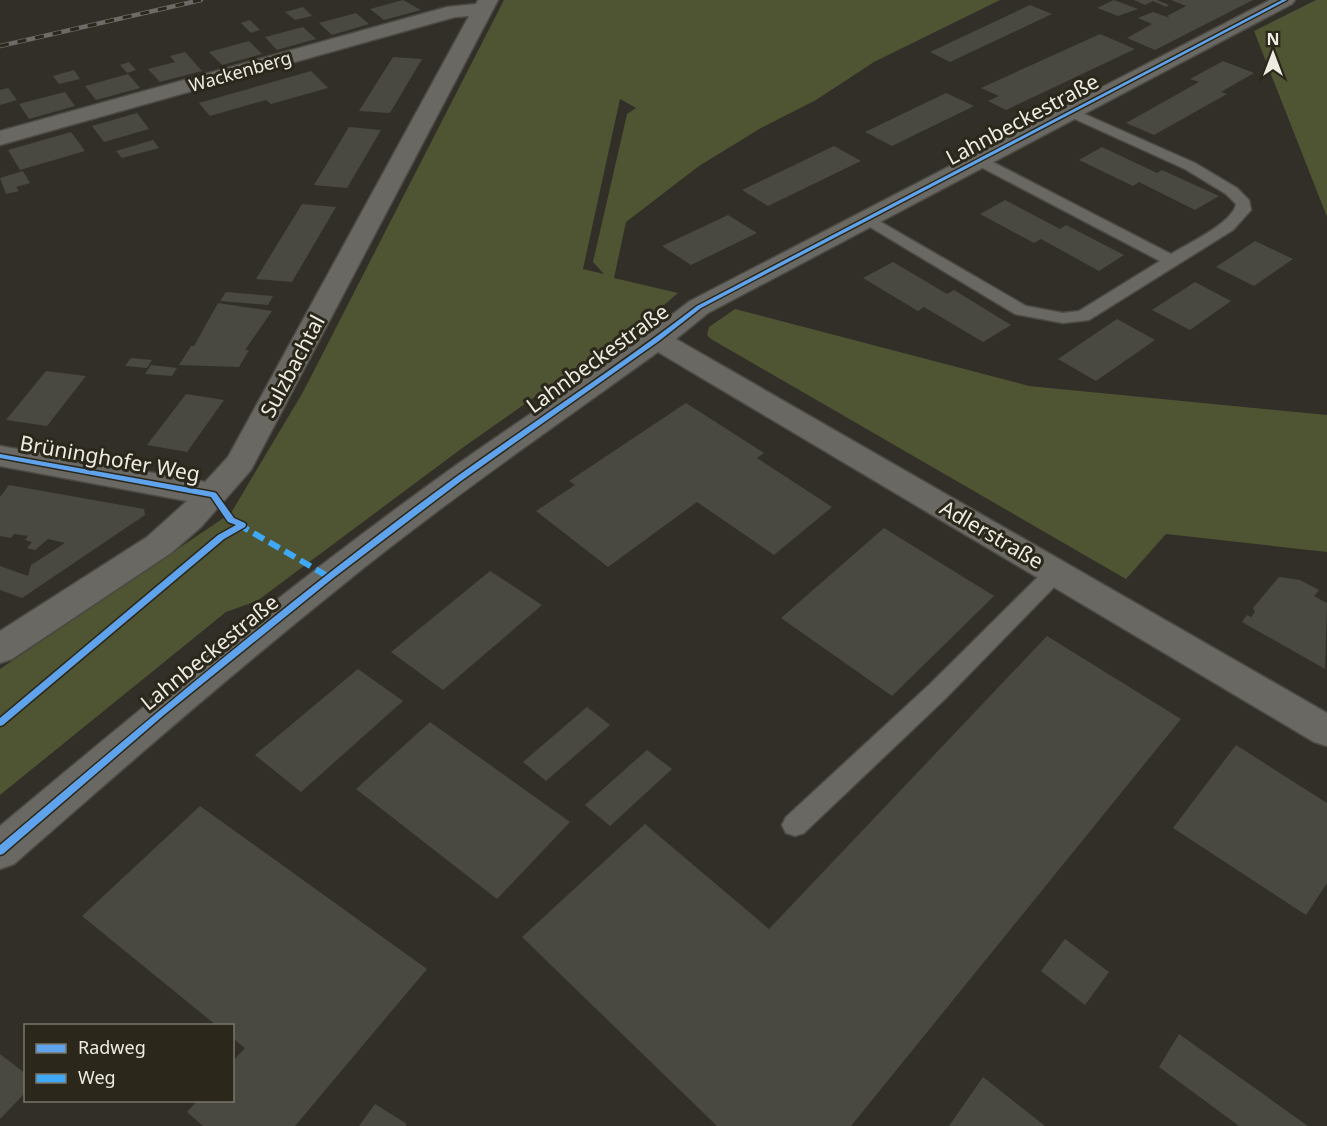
<svg xmlns="http://www.w3.org/2000/svg" width="1327" height="1126" viewBox="0 0 1327 1126" font-family="'Noto Sans',sans-serif">
	<style>
		.green { fill: #4f5432; fill-rule: evenodd }
		.building { fill: #494841 }
		.lines { fill: none; stroke-linecap: round; stroke-linejoin: round }
		.service-casing { stroke: #4b4a44; stroke-width: 3 }
		.minor-casing { stroke: #4b4a44; stroke-width: 3 }
		.service { fill: #6a6863; fill-rule: evenodd }
		.minor { fill: #6a6863; fill-rule: evenodd }
		.rail-casing { stroke: #6d6b66; stroke-width: 4.5 }
		.rail { stroke: #2b281b; stroke-width: 3; stroke-dasharray: 9; stroke-linecap: butt }
		.quiet { stroke: #3fa9f5; stroke-width: 6; stroke-dasharray: 12 6; stroke-linecap: butt }
		.cycleway-casing { stroke: #2b281b; stroke-width: 3 }
		.cycleway { fill: #60a3ed; fill-rule: evenodd }
		.labels { text-anchor: middle; dominant-baseline: central; stroke-width: 6; stroke-linejoin: round; paint-order: stroke }
		.far-street-label { font-size: 18px; fill: #edebe2; stroke: #2b281b }
		.street-label { font-size: 21px; fill: #edebe2; stroke: #2b281b }
	</style>
	<rect width="100%" height="100%" fill="#312f28"/>
	<g class="green">
		<path d="M504 0H1000L874 62 816 100 761 128 699 166 626 222 614 278 678 293 656 312 465 446 257 601 226 612 0 795V669L231 513 303 392ZM620 99 636 108 627 114 593 262 604 274 583 269Z"/>
		<path d="M1316 0H1327V217L1254 31Z"/>
		<path d="M735 309 1029 386 1327 415V552L1166 534 1126 579 711 339 707 335 709 327Z"/>
	</g>
	<g class="building">
		<path d="M403 0 421 10 384 20 370 9Z"/>
		<path d="M1114 0 1138 9 1118 16 1097 8Z"/>
		<path d="M1134 0H1157L1169 5 1166 7 1153 1 1145 5Z"/>
		<path d="M1171 0H1253L1155 50 1127 38 1152 24 1138 18 1153 12 1170 18 1167 16 1186 6Z"/>
		<path d="M1030 5 1052 14 950 62 930 52Z"/>
		<path d="M303 7 312 16 295 20 285 12Z"/>
		<path d="M356 13 369 24 332 35 319 23Z"/>
		<path d="M250 20 260 30 251 33 241 23Z"/>
		<path d="M303 27 316 39 277 50 265 37Z"/>
		<path d="M1100 34 1135 49 1006 110 988 101 999 96 981 88Z"/>
		<path d="M249 41 262 54 222 65 209 52Z"/>
		<path d="M185 52 202 71 160 82 148 69 175 62 170 56Z"/>
		<path d="M393 57 422 59 390 113 359 111Z"/>
		<path d="M1223 61 1254 73 1221 92 1227 94 1154 135 1126 123 1199 82 1190 79Z"/>
		<path d="M129 62 136 70 127 73 120 65Z"/>
		<path d="M74 70 80 79 59 84 53 76Z"/>
		<path d="M311 71 328 88 271 104 266 100 210 116 199 103Z"/>
		<path d="M128 74 140 88 96 100 85 86Z"/>
		<path d="M8 88 17 100 0 105V90Z"/>
		<path d="M65 92 75 106 29 119 19 104Z"/>
		<path d="M946 93 974 106 892 146 865 132Z"/>
		<path d="M137 113 149 129 104 142 92 126Z"/>
		<path d="M349 127 381 130 347 188 314 185Z"/>
		<path d="M71 132 85 151 20 170 8 150Z"/>
		<path d="M153 140 159 148 122 158 116 151Z"/>
		<path d="M834 146 861 161 768 206 742 190Z"/>
		<path d="M1102 147 1157 173 1162 170 1219 196 1195 210 1139 182 1133 186 1079 160Z"/>
		<path d="M23 171 30 183 16 187 19 191 6 194 0 178Z"/>
		<path d="M1005 200 1060 229 1066 225 1124 255 1099 271 1041 239 1034 243 980 214Z"/>
		<path d="M302 204 336 207 292 282 256 279Z"/>
		<path d="M728 215 757 233 691 265 662 246Z"/>
		<path d="M1255 241 1293 259 1254 286 1216 267Z"/>
		<path d="M893 262 947 294 954 290 1011 325 983 342 924 307 918 311 863 278Z"/>
		<path d="M1195 282 1231 301 1190 330 1152 310Z"/>
		<path d="M226 292 273 296 268 305 220 301Z"/>
		<path d="M218 303 272 311 245 350H249L239 367 179 365 191 346H194Z"/>
		<path d="M1117 319 1155 340 1096 381 1058 359Z"/>
		<path d="M131 358 152 360 147 368 125 366Z"/>
		<path d="M151 365 177 368 172 376 145 374Z"/>
		<path d="M46 371 86 376 47 426 6 420Z"/>
		<path d="M186 394 224 400 187 452 147 445Z"/>
		<path d="M686 403 764 453 757 458 832 507 774 555 697 502 608 567 536 511 575 485 569 481Z"/>
		<path d="M9 485 144 509 145 515 22 598 0 590V566L28 576 31 565 65 543 48 539 35 550 27 548 32 542 25 540 28 536 14 534 11 538 0 536V497Z"/>
		<path d="M884 528 994 596 892 696 781 618Z"/>
		<path d="M490 571 542 605 443 690 391 652Z"/>
		<path d="M1279 577 1300 580 1319 590 1314 596 1327 603 1325 669 1242 622 1247 615 1251 617 1255 612 1253 608Z"/>
		<path d="M1047 636 1181 719 851 1126H717L522 937 645 824 769 929Z"/>
		<path d="M358 669 403 701 301 792 255 755Z"/>
		<path d="M587 707 610 725 546 781 523 762Z"/>
		<path d="M430 722 570 822 497 899 356 789Z"/>
		<path d="M1236 745 1327 803V883L1306 915 1173 828Z"/>
		<path d="M647 750 672 769 610 826 585 805Z"/>
		<path d="M200 806 427 969 295 1126H203L187 1112 197 1101H232V1062L245 1048 232 1038V1026H217L82 916Z"/>
		<path d="M1065 939 1109 972 1085 1005 1041 971Z"/>
		<path d="M1179 1034 1308 1126H1239L1159 1067Z"/>
		<path d="M0 1054 26 1074V1092L0 1119Z"/>
		<path d="M983 1077 1045 1126H949Z"/>
		<path d="M375 1104 407 1124 405 1126H359Z"/>
	</g>
	<g class="lines">
		<defs>
			<g id="service">
				<path d="M1071 108 1195 163 1237 188 1249 200 1251 210 1233 230 1089 320 1063 323 1015 314 860 221 862 218H874L1026 306 1063 313 1079 311 1160 261 975 164 973 161 975 158H985L1171 254C1187 244 1233 223 1236 204L1226 194 1185 169 1066 115V109Z"/>
				<path d="M1057 563 1064 565 1068 571 1064 577 946 698 804 833 795 836 786 833 782 825 786 817 930 684 1050 565Z"/>
			</g>
			<g id="minor">
				<path d="M478 0H498L251 470 201 527 171 553 12 659 0 663V631L147 537 187 501 0 466V446L205 482 228 457 469 16 455 17 0 145V131L447 7 476 4Z"/>
				<path d="M1270 0H1295L1292 4 708 313 676 339 1327 713V746L1314 742 658 352C551 429 442 504 340 587 229 676 121 770 14 864L0 869V826C146 704 293 582 448 471 528 414 612 361 690 301Z"/>
			</g>
		</defs>
		<use href="#service" class="service-casing"/>
		<use href="#minor" class="minor-casing"/>
		<use href="#service" class="service"/>
		<use href="#minor" class="minor"/>
		<defs>
			<path id="rail" d="M0 46 201 0"/>
		</defs>
		<use href="#rail" class="rail-casing"/>
		<use href="#rail" class="rail"/>
		<path class="quiet" d="M238 524 329 577"/>
		<defs>
			<g id="cycleway">
				<path d="M1282 0H1287L701 308 659 341 461 481 332 579 164 715 3 854 0 855V845C149 719 298 592 456 477 536 420 619 366 697 306Z"/>
				<path d="M0 454 213 492 216 493 234 518 245 523 246 525 245 527 224 539 3 725 0 726V718L218 535 236 525 228 522 211 497 0 458Z"/>
			</g>
		</defs>
		<use href="#cycleway" class="cycleway-casing"/>
		<use href="#cycleway" class="cycleway"/>
	</g>
	<g class="labels">
		<g class="far-street-label">
			<text transform="translate(240 71) rotate(-16)">Wackenberg</text>
		</g>
		<g class="street-label">
			<text transform="translate(1022 119) rotate(-28)">Lahnbeckestraße</text>
			<text transform="translate(597 358) rotate(-36)">Lahnbeckestraße</text>
			<text transform="translate(292 366) rotate(-62)">Sulzbachtal</text>
			<text transform="translate(110 458) rotate(10)">Brüninghofer Weg</text>
			<text transform="translate(992 534) rotate(30)">Adlerstraße</text>
			<text transform="translate(209 652) rotate(-39)">Lahnbeckestraße</text>
		</g>
	</g>
	<rect x="24" y="1024" width="210" height="78" fill="#2b281b" stroke="#79766b" stroke-width="1.5"/>
	<rect x="36" y="1044" width="30" height="9" fill="#60a3ed" stroke="#79766b" stroke-width="1.5"/>
	<text x="78" y="1054" font-size="18" fill="#edebe2">Radweg</text>
	<rect x="36" y="1074" width="30" height="9" fill="#3fa9f5" stroke="#79766b" stroke-width="1.5"/>
	<text x="78" y="1084" font-size="18" fill="#edebe2">Weg</text>
	<g transform="translate(1273 54)" stroke="#2b281b" stroke-width="4.5" paint-order="stroke">
	<path d="M0-4.5L10 22L0 15L-10 22Z" fill="#edebe2"/>
	<text y="-9" font-size="16" font-weight="bold" text-anchor="middle" fill="#edebe2">N</text>
	</g>
</svg>
